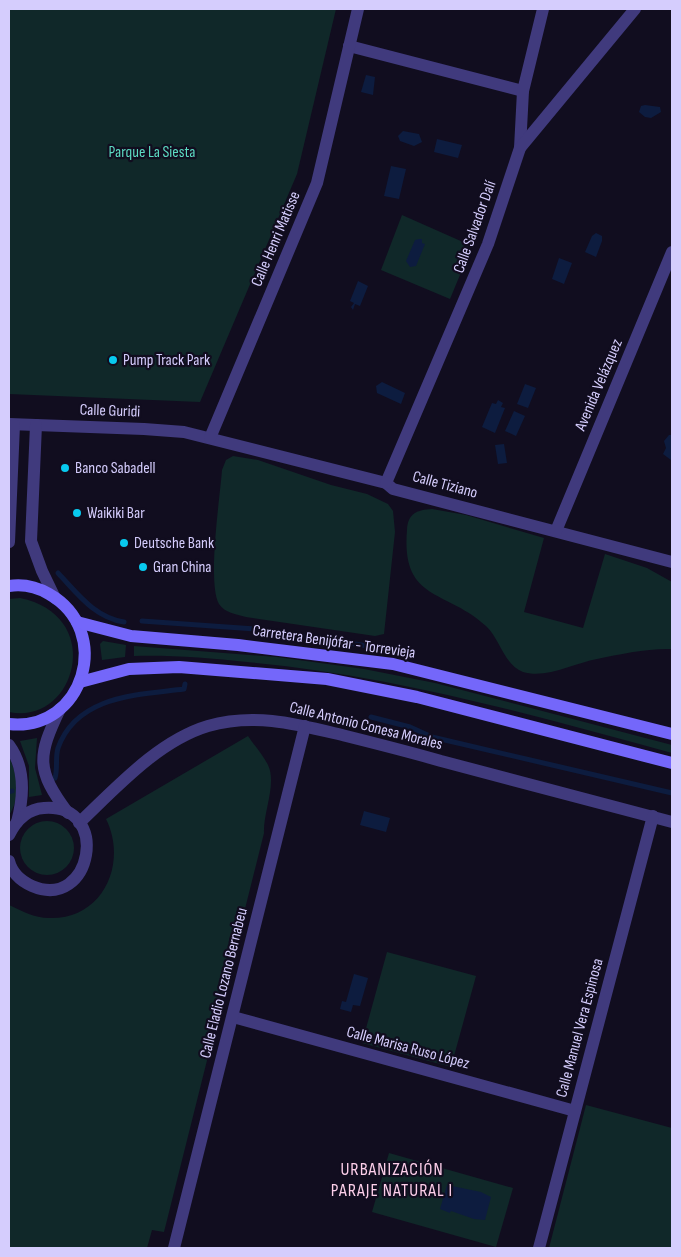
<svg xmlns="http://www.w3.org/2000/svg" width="681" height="1257" viewBox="0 0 681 1257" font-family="'Sofia Sans Condensed',sans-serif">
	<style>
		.green { fill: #102829 }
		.water { fill: #0d1c3f }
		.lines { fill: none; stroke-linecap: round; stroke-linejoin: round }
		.stream { stroke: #0d1c3f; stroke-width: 5 }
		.minor { stroke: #403a7d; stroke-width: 12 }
		.secondary { stroke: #7467fa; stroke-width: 12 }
		.poi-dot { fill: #08caef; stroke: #110d1f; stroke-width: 2 }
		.labels { text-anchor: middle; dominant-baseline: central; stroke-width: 4.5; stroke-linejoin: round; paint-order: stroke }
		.park-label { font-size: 16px; fill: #5cdac2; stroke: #110d1f }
		.street-label { font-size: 16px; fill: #d5cdfd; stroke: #110d1f }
		.poi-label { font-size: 16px; fill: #d5cdfd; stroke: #110d1f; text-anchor: start }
		.neighbourhood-label { font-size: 18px; letter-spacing: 1px; fill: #fdcfea; stroke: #110d1f }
	</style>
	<rect width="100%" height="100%" fill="#110d1f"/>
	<g class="green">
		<path d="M9 9H336L297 174 200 402 9 394Z"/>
		<path d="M402 215 472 246 450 299 381 270Z"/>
		<path d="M233 456 258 460 331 485 367 494 388 504 393 511 395 532 384 634 375 636 246 617C236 614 225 613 219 604 207 582 220 498 222 470L226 460Z"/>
		<path d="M432 509 466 515 544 538 524 612 583 628 605 554 647 568 672 582V649C649 648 620 654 597 659 575 663 546 679 523 672 504 665 500 639 486 626 446 589 401 602 407 530 408 513 417 510 432 509Z"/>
		<path d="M20 598C107 616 75 726 9 712V599Z"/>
		<path d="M103 641 126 645 125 657 102 660 100 644Z"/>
		<path d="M134 646 277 657 364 669 435 683 672 745V753C532 715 392 675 247 662 210 658 171 655 134 656Z"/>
		<path d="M248 736C254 745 263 755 268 765 277 784 263 812 264 833L164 1232 152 1230 147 1248H9V905C22 911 34 918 49 918 103 920 128 863 106 819Z"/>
		<path d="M37 738 35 768 42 795 29 797V766L20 741Z"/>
		<path d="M9 757C18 775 21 798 9 815Z"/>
		<circle cx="47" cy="848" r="27"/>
		<path d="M387 952 476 976 451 1067 362 1043Z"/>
		<path d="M586 1105 672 1128V1248H549Z"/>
		<path d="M389 1153 513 1188 496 1247 372 1212Z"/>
	</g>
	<g class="water">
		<path d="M366 75 375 77 373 95 361 92Z"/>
		<path d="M645 105 660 107 661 112 651 118 645 117 639 112 641 106Z"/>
		<path d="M403 131 419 134 422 142 414 146 400 141 398 136Z"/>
		<path d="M437 139 462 145 458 158 434 152Z"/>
		<path d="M391 166 406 169 399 199 384 196Z"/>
		<path d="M596 233 602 236V241L596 257 585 252 592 236Z"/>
		<path d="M419 239H422V243L425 244 416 266 410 267 406 261 415 240Z"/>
		<path d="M559 258 572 263 564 284 552 279Z"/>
		<path d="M358 281 368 286 360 306 355 304 353 310 351 307 354 303 350 301Z"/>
		<path d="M382 382 405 393 401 404 377 393 376 386Z"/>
		<path d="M525 384 536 388 528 408 517 404Z"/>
		<path d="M498 400 503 403 501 407 505 408 495 433 482 427 492 403 496 404Z"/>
		<path d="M514 411 525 416 516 436 505 431Z"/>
		<path d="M669 435H672L671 460 663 454 666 448 664 441Z"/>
		<path d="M504 444 507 463 498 464 495 445Z"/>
		<path d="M364 811 390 818 386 832 360 825Z"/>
		<path d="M354 974 368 978 360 1006 353 1005 351 1012 340 1009 342 1001 346 1002Z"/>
		<path d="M447 1185 481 1192 491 1197 485 1220 474 1219 451 1211 450 1213 440 1209Z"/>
	</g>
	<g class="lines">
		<g class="stream">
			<path d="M58 573C78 594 94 617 124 622"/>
			<path d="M142 621 255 629 388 649"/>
			<path d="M371 717 410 727 432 737 672 793"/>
			<path d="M55 778C58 768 55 758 58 748 77 695 138 695 184 689L185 684"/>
			<path d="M9 792 12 791"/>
		</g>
		<g class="minor">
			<path d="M349 46 523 91"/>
			<path d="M520 148 523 91 543 9"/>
			<path d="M9 424 144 429 184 432 386 483 393 489 672 562"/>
			<path d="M36 425 31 541 42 571 55 598"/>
			<path d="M210 438 317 183 358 9"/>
			<path d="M386 483 488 244 520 148 635 9"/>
			<path d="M556 531 672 252"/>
			<path d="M9 542 14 425"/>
			<path d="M60 709C37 757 36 770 68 813"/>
			<path d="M9 745C25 767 24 796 17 822"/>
			<path d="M79 823C116 788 158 741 208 726 256 712 300 725 346 736 378 744 410 752 441 761 518 781 595 801 672 822"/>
			<path d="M9 835C16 821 27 809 44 808 112 803 92 912 32 886 21 881 12 873 9 861"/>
			<path d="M233 1017 575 1111"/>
			<path d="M174 1248 305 726"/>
			<path d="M539 1248 653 816"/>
		</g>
		<g class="secondary">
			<path d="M9 586C22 584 37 587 49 594 114 631 84 732 9 724"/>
			<path d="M77 622 131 636 238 645 393 664 672 734"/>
			<path d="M80 682 129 669 179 667 327 679 417 697 672 763"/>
		</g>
	</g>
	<g class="poi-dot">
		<circle cx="113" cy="360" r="5"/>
		<circle cx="65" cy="468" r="5"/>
		<circle cx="77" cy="513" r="5"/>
		<circle cx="124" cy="543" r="5"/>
		<circle cx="143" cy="567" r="5"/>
	</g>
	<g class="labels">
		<g class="park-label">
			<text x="152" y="152">Parque La Siesta</text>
		</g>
		<g class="street-label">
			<text transform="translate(475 227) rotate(-70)">Calle Salvador Dalí</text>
			<text transform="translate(276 239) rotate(-67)">Calle Henri Matisse</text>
			<text transform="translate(599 385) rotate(-67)">Avenida Velázquez</text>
			<text transform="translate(110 411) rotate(2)">Calle Guridi</text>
			<text transform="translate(445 485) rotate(15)">Calle Tiziano</text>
			<text transform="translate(334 642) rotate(8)">Carretera Benijófar - Torrevieja</text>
			<text transform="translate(366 726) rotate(14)">Calle Antonio Conesa Morales</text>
			<text transform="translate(224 983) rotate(-76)">Calle Eladio Lozano Bernabeu</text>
			<text transform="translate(580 1028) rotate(-75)">Calle Manuel Vera Espinosa</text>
			<text transform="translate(408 1048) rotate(15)">Calle Marisa Ruso López</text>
		</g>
		<g class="poi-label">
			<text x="123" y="360">Pump Track Park</text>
			<text x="75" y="468">Banco Sabadell</text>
			<text x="87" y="513">Waikiki Bar</text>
			<text x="134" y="543">Deutsche Bank</text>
			<text x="153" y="567">Gran China</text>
		</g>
		<g class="neighbourhood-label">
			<text x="392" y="1169">URBANIZACIÓN<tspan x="392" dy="21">PARAJE NATURAL I</tspan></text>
		</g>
	</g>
	<rect width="681" height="1257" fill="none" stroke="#d5cdfd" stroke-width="20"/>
</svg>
